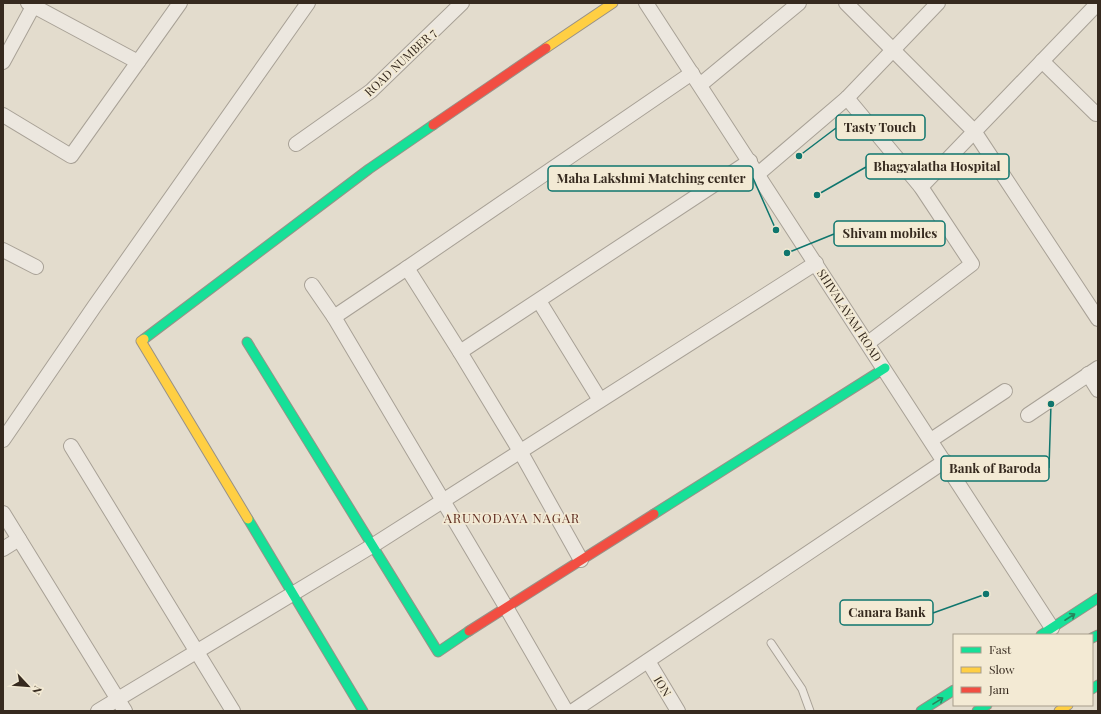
<svg xmlns="http://www.w3.org/2000/svg" width="1101" height="714" viewBox="0 0 1101 714" font-family="'Playfair Display',serif">
	<style>
		.lines { fill: none; stroke-linecap: round; stroke-linejoin: round }
		.lane-casing { stroke: #a8a196; stroke-width: 9 }
		.street-casing { stroke: #a8a196; stroke-width: 16 }
		.fast-casing { stroke: #989187; stroke-width: 11 }
		.slow-casing { stroke: #989187; stroke-width: 11 }
		.jam-casing { stroke: #989187; stroke-width: 11 }
		.lane { stroke: #ece7df; stroke-width: 7 }
		.street { stroke: #ece7df; stroke-width: 14 }
		.fast { stroke: #16e098; stroke-width: 9 }
		.slow { stroke: #ffcf43; stroke-width: 9 }
		.jam { stroke: #f24e42; stroke-width: 9 }
		.oneway { stroke: #26855c }
		.labels { text-anchor: middle; dominant-baseline: central; stroke-width: 3.5; stroke-linejoin: round; paint-order: stroke }
		.street-label { font-size: 12px; fill: #362a1f; stroke: #f3ead4 }
		.neighbourhood-label { font-size: 13px; letter-spacing: 1px; fill: #602e22; stroke: #f3ead4 }
		.leader { fill: none; stroke: #0f766e; stroke-width: 1.5 }
		.callout-dot { fill: #0f766e; stroke: #f3ead4; stroke-width: 1.5 }
		.callout { fill: #f3ead4; stroke: #0f766e; stroke-width: 1.5 }
		.callout-label { font-size: 13px; text-anchor: middle; font-weight: bold; fill: #362a1f }
	</style>
	<rect width="100%" height="100%" fill="#e3dccd"/>
	<g class="lines">
		<defs>
			<path id="lane" d="M771 643 802 689 810 711"/>
			<g id="street">
				<path d="M28 3 138 62"/>
				<path d="M646 3 1052 628"/>
				<path d="M846 3 974 131 1098 319"/>
				<path d="M1042 61 1096 114"/>
				<path d="M3 62 35 3"/>
				<path d="M700 85 799 3"/>
				<path d="M847 98 921 187 972 264 868 343"/>
				<path d="M3 115 71 156 180 3"/>
				<path d="M296 144 371 91 462 3"/>
				<path d="M758 174 847 98 938 3"/>
				<path d="M921 187 1098 3"/>
				<path d="M3 250 36 267"/>
				<path d="M407 268 460 352 520 451 581 560"/>
				<path d="M312 285 334 317 506 607 566 711"/>
				<path d="M539 301 600 400"/>
				<path d="M334 317 407 268 692 73"/>
				<path d="M460 352 750 161"/>
				<path d="M1088 374 1098 390"/>
				<path d="M1028 415 1098 368"/>
				<path d="M3 440 94 307 308 3"/>
				<path d="M931 440 1005 391"/>
				<path d="M71 446 233 711"/>
				<path d="M3 513 125 711"/>
				<path d="M3 549 19 539"/>
				<path d="M648 661 678 711"/>
				<path d="M98 711 372 546 816 263"/>
				<path d="M573 711 945 461"/>
			</g>
			<g id="fast">
				<path d="M144 339 369 169 433 125"/>
				<path d="M247 342 438 652 469 631"/>
				<path d="M654 514 885 368"/>
				<path d="M248 519 363 711"/>
				<path d="M1041 635 1098 598"/>
				<path d="M1092 638 1098 635"/>
				<path d="M1092 689 1098 685"/>
				<path d="M921 711 954 690"/>
				<path d="M977 711 987 705"/>
			</g>
			<g id="slow">
				<path d="M546 48 613 3"/>
				<path d="M144 339 141 341 248 519"/>
				<path d="M1059 711 1068 705"/>
			</g>
			<g id="jam">
				<path d="M433 125 546 48"/>
				<path d="M469 631 654 514"/>
			</g>
		</defs>
		<use href="#lane" class="lane-casing"/>
		<use href="#street" class="street-casing"/>
		<use href="#fast" class="fast-casing"/>
		<use href="#slow" class="slow-casing"/>
		<use href="#jam" class="jam-casing"/>
		<use href="#lane" class="lane"/>
		<use href="#street" class="street"/>
		<use href="#fast" class="fast"/>
		<use href="#slow" class="slow"/>
		<use href="#jam" class="jam"/>
	</g>
	<defs><path id="oneway-shaft" d="M-6 0H5M1.5-3L5.5 0L1.5 3" fill="none" stroke-width="1.6" stroke-linecap="round" stroke-linejoin="round"/></defs>
	<g class="oneway">
		<use href="#oneway-shaft" transform="translate(1070 617) rotate(-33)"/>
		<use href="#oneway-shaft" transform="translate(938 701) rotate(-32)"/>
	</g>
	<g class="labels">
		<g class="street-label">
			<text transform="translate(400 62) rotate(-43)">ROAD NUMBER 7</text>
			<text transform="translate(850 315) rotate(57)">SHIVALAYAM ROAD</text>
			<text transform="translate(663 686) rotate(59)">ION</text>
		</g>
		<g class="neighbourhood-label">
			<text x="512" y="517">ARUNODAYA NAGAR</text>
		</g>
	</g>
	<path class="leader" d="M799 156L836 128M817 195L866 167M776 230L753 178M787 253L834 234M1051 404L1049 468M986 594L933 613"/>
	<g class="callout-dot">
		<circle cx="799" cy="156" r="4"/>
		<circle cx="817" cy="195" r="4"/>
		<circle cx="776" cy="230" r="4"/>
		<circle cx="787" cy="253" r="4"/>
		<circle cx="1051" cy="404" r="4"/>
		<circle cx="986" cy="594" r="4"/>
	</g>
	<g class="callout">
		<rect x="836" y="115" width="89" height="25" rx="4"/>
		<rect x="866" y="154" width="143" height="25" rx="4"/>
		<rect x="548" y="166" width="205" height="25" rx="4"/>
		<rect x="834" y="221" width="111" height="25" rx="4"/>
		<rect x="941" y="456" width="108" height="25" rx="4"/>
		<rect x="840" y="600" width="93" height="25" rx="4"/>
	</g>
	<g class="callout-label">
		<text x="880" y="132">Tasty Touch</text>
		<text x="937" y="171">Bhagyalatha Hospital</text>
		<text x="651" y="183">Maha Lakshmi Matching center</text>
		<text x="890" y="238">Shivam mobiles</text>
		<text x="995" y="473">Bank of Baroda</text>
		<text x="887" y="617">Canara Bank</text>
	</g>
	<rect width="1101" height="714" fill="none" stroke="#362a1f" stroke-width="8"/>
	<rect x="953" y="634" width="140" height="72" fill="#f3ead4" stroke="#a79d8c"/>
	<rect x="961" y="647" width="20" height="6" fill="#16e098" stroke="#a79d8c"/>
	<text x="989" y="654" font-size="12" fill="#362a1f">Fast</text>
	<rect x="961" y="667" width="20" height="6" fill="#ffcf43" stroke="#a79d8c"/>
	<text x="989" y="674" font-size="12" fill="#362a1f">Slow</text>
	<rect x="961" y="687" width="20" height="6" fill="#f24e42" stroke="#a79d8c"/>
	<text x="989" y="694" font-size="12" fill="#362a1f">Jam</text>
	<g transform="translate(28 686) rotate(116)" stroke="#f3ead4" stroke-width="3" paint-order="stroke">
	<path d="M0-3L7 15L0 10L-7 15Z" fill="#362a1f"/>
	<text y="-6" font-size="11" font-weight="bold" text-anchor="middle" fill="#362a1f">N</text>
	</g>
</svg>
